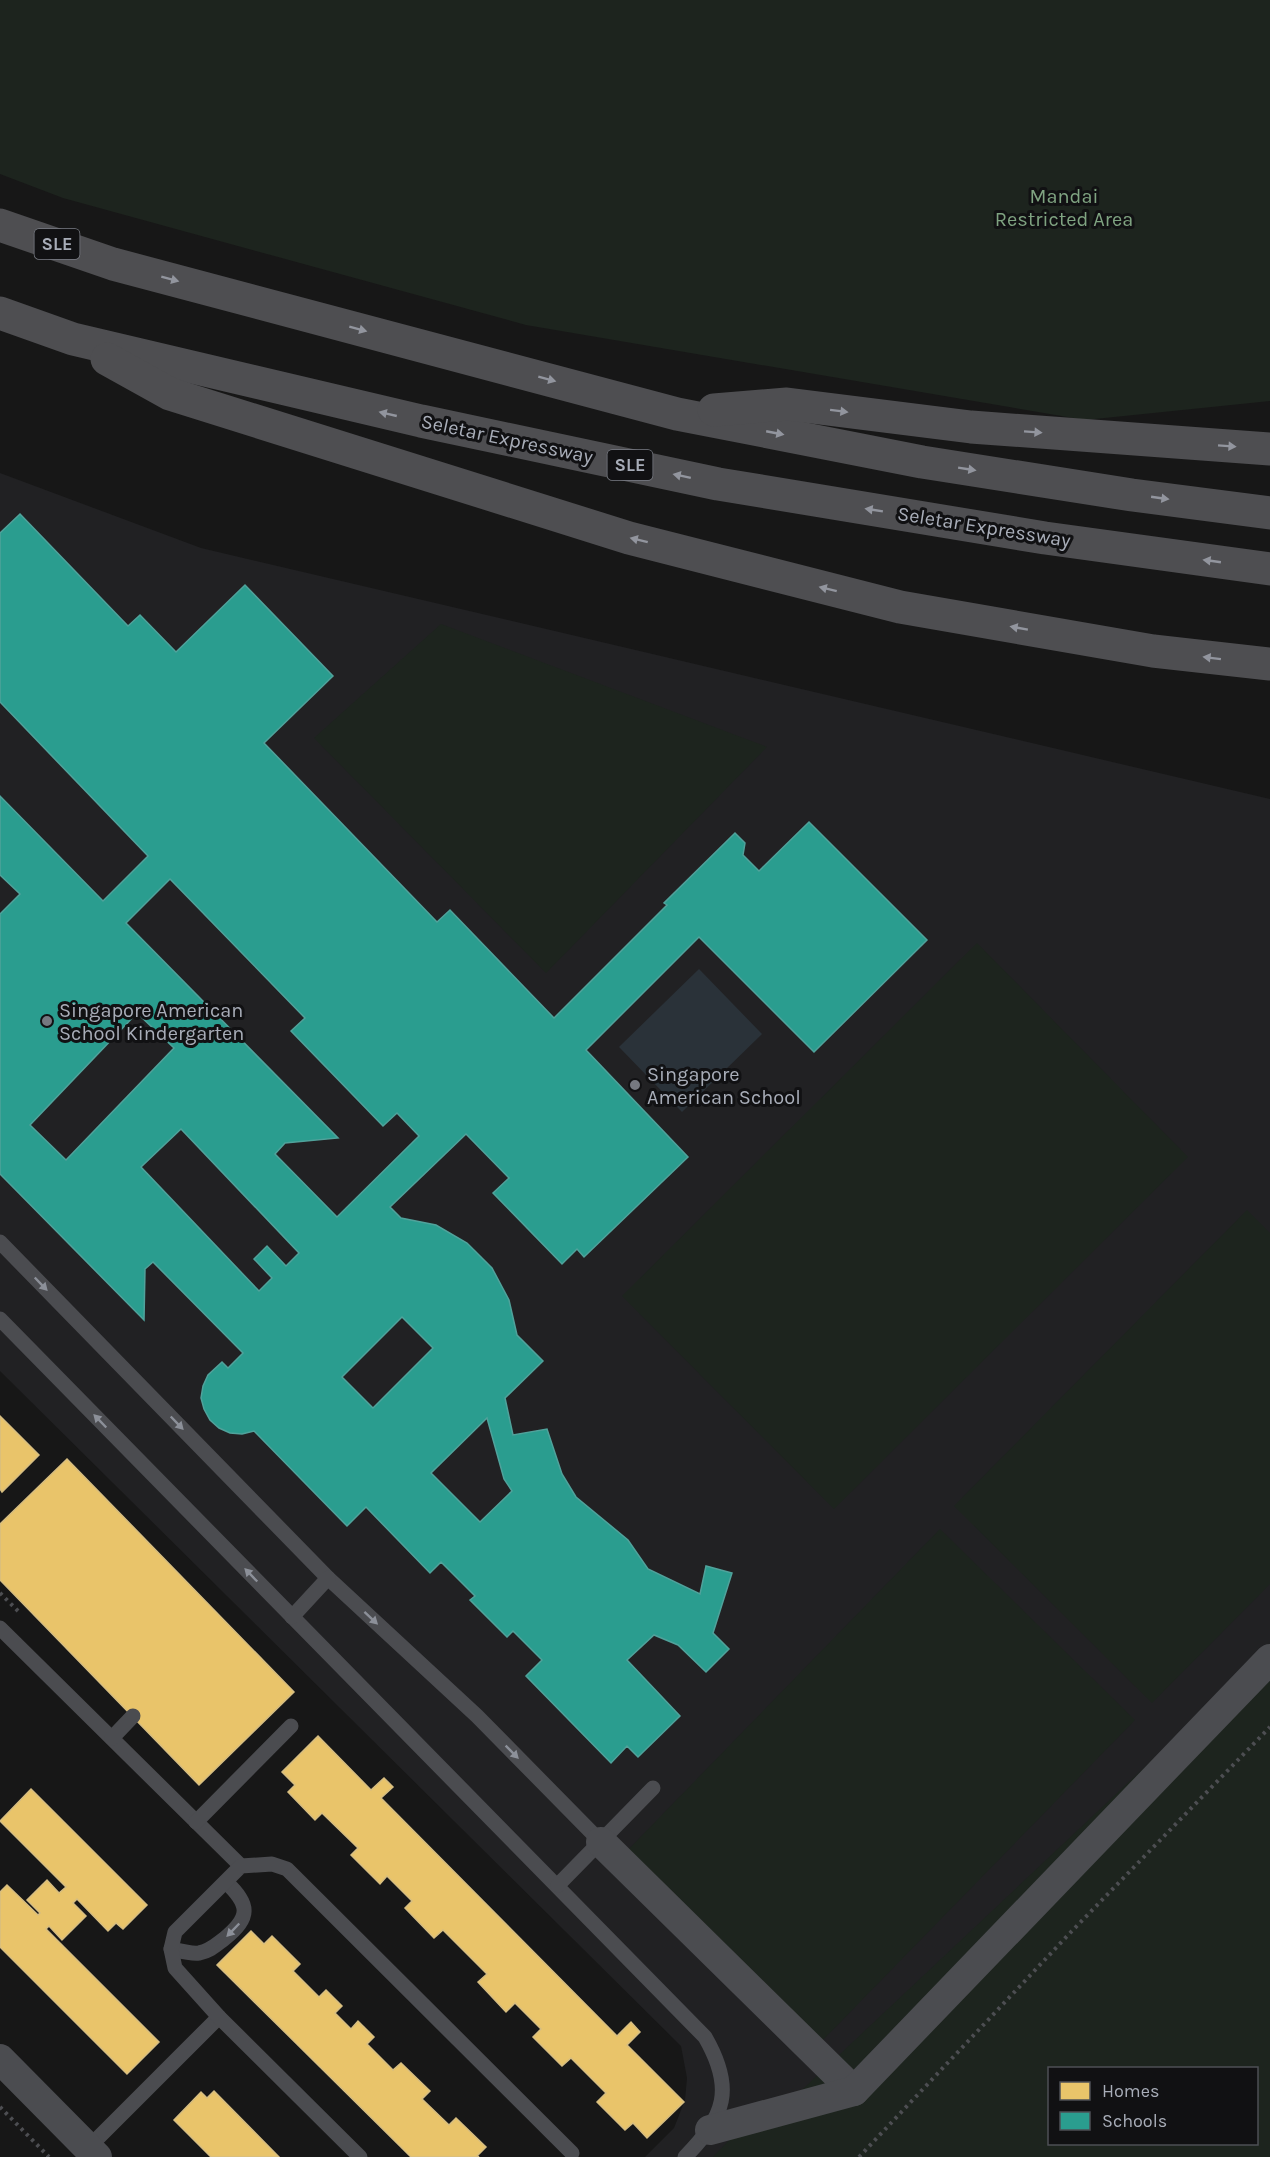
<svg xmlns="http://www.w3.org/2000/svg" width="1270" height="2157" viewBox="0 0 1270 2157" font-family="Karla,sans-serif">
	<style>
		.built { fill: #212123 }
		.green { fill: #1d241e; fill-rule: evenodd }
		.water { fill: #2a3239 }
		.homes { fill: #e9c46a; stroke: #d6bd81; stroke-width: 1.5 }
		.schools { fill: #2a9d8f; stroke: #50a29b; stroke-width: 1.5; fill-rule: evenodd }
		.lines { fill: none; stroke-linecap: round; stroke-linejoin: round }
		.path { stroke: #4d4e52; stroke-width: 4; stroke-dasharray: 3 4.5; stroke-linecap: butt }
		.lane { stroke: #4b4c50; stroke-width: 15 }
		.street { stroke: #4b4c50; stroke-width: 30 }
		.highway { stroke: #4e4e51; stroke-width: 33 }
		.oneway { fill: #92959e }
		.oneway2 { fill: #8c9099 }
		.poi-dot { fill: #757880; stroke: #111113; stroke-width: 2 }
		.labels { text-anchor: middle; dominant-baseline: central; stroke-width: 6; stroke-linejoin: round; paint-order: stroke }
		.shield { fill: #111113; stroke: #7b7e86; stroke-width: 1.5 }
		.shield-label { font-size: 18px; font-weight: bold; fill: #a8adb8 }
		.park-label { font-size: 20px; fill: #7fa381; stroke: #111113 }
		.street-label { font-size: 20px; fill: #a8adb8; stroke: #111113 }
		.poi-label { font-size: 20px; fill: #a8adb8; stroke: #111113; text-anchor: start }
	</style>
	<rect width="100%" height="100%" fill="#171717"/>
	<path class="built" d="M0 473 201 548 1270 799V1659L794 2157H645L674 2128 685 2100 687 2078 681 2046 0 1371Z"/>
	<g class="green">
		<path d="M0 0H1270V401L1085 420 526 325 63 198 0 174Z"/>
		<path d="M441 624 767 747 546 973 314 738Z"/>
		<path d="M977 943 1188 1157 834 1509 622 1296Z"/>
		<path d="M1247 1210 1270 1233V1584L1152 1703 954 1506Z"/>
		<path d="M940 1529 1135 1720 819 2044 624 1854Z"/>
		<path d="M1270 1649V2157H713L749 2119 786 2105ZM1050 2068H1256V2144H1050Z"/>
	</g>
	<path class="water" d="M699 969 762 1034 682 1112 619 1047Z"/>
	<g class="homes">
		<path d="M0 1416 39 1455 2 1492 0 1489Z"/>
		<path d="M67 1459 294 1692 199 1785 0 1580V1524Z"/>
		<path d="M318 1736 371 1790 384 1778 393 1787 381 1798 617 2036 631 2022 640 2032 627 2045 684 2102 647 2138 633 2123 625 2130 597 2102 606 2093 571 2058 562 2066 533 2037 541 2029 515 2003 506 2012 478 1982 487 1974 443 1930 434 1938 405 1908 412 1901 387 1876 380 1884 351 1855 358 1848 322 1813 315 1820 288 1792 295 1785 282 1772Z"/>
		<path d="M31 1789 147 1905 123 1929 116 1923 108 1931 77 1899 73 1903 86 1916 62 1940 49 1926 46 1929 159 2042 127 2074 0 1947V1892L7 1885 38 1915 40 1913 27 1900 47 1880 59 1893 66 1887 0 1821Z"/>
		<path d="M251 1931 264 1944 272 1936 300 1964 293 1971 319 1997 326 1990 342 2006 335 2013 351 2029 358 2021 374 2037 367 2044 393 2070 401 2063 430 2091 422 2099 449 2125 456 2118 486 2147 477 2156 479 2157H411L217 1965Z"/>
		<path d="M214 2091 279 2157H211L174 2120 201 2092 207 2098Z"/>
	</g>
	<path class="schools" d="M20 514 128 626 140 615 176 652 245 585 333 676 264 743 437 922 450 910 554 1018 667 905 664 903 735 833 745 843 743 855 759 871 809 822 927 940 814 1052 699 937 586 1050 688 1157 584 1257 577 1249 562 1264 493 1193 509 1178 466 1134 390 1207 401 1218 436 1225 467 1243 492 1268 509 1300 517 1335 543 1361 505 1398 513 1435 547 1429 562 1474 576 1497 628 1540 648 1569 700 1594 706 1566 732 1573 713 1633 729 1649 706 1672 678 1645 654 1635 627 1660 680 1716 638 1757 627 1746 611 1763 526 1676 542 1660 513 1631 507 1637 470 1600 475 1596 441 1562 430 1573 366 1507 347 1526 254 1431 242 1434 230 1433 219 1428 210 1420 204 1409 201 1398 203 1386 208 1375 222 1362 228 1368 243 1353 153 1262 145 1269 144 1320 0 1174V914L20 894 0 875V796L103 901 148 856 0 702V533ZM170 879 305 1018 291 1031 383 1126 397 1113 419 1136 337 1217 275 1154 285 1143 338 1138 126 923ZM137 1013 174 1048 66 1160 30 1125ZM181 1129 299 1253 286 1266 267 1246 254 1259 272 1278 259 1291 141 1167ZM402 1317 433 1348 373 1408 342 1377ZM487 1418 504 1479 512 1491 480 1522 431 1473Z"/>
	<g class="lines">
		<g class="path">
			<path d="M0 1593 21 1614"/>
			<path d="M0 2107 49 2157"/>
			<path d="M859 2157 1070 1933 1270 1727"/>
		</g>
		<g class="lane">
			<path d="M0 1242 328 1578 477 1716 601 1842"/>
			<path d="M0 1319 705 2037C735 2089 725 2116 685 2157"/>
			<path d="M292 1617 328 1578"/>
			<path d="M0 1628 241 1866"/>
			<path d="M112 1738 133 1716"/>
			<path d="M196 1822 291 1726"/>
			<path d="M558 1885 653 1788"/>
			<path d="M171 1949C180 1951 191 1954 199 1953 210 1951 216 1945 224 1939 251 1917 250 1905 226 1882"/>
			<path d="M88 2148 219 2017"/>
			<path d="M360 2157 219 2017 175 1968 171 1949 175 1932 241 1866 272 1864 287 1869 572 2153"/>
		</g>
		<g class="street">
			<path d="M601 1842 854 2091"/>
			<path d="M0 2059 97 2157"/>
			<path d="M710 2130 854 2091 1270 1659"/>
		</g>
		<g class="highway">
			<path d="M0 225 113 264 677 414 922 462 1132 495 1270 513"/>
			<path d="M0 313 73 339 421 421 718 484 1045 538 1270 569"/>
			<path d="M107 359 170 394 629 538 900 607 1153 651 1270 664"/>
			<path d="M714 410 787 404 971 427 1270 449"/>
		</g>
	</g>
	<defs><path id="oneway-solid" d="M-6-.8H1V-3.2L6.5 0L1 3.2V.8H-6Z" transform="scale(1.5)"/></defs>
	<g class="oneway">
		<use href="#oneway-solid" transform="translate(170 279) rotate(15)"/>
		<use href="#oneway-solid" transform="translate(358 329) rotate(15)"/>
		<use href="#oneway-solid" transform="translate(547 379) rotate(15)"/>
		<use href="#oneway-solid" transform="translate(839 411) rotate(7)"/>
		<use href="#oneway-solid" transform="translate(388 414) rotate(-167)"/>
		<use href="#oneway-solid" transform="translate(1033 432) rotate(4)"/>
		<use href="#oneway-solid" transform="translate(775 433) rotate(11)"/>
		<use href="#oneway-solid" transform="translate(1227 446) rotate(4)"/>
		<use href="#oneway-solid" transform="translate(967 469) rotate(9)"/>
		<use href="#oneway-solid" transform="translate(682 476) rotate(-168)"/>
		<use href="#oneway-solid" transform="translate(1160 498) rotate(8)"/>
		<use href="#oneway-solid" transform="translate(874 510) rotate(-171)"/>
		<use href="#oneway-solid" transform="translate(639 540) rotate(-166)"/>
		<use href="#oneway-solid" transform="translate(1212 561) rotate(-172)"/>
		<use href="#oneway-solid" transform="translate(828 589) rotate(-166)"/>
		<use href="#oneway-solid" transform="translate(1019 628) rotate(-170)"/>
		<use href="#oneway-solid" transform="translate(1212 658) rotate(-173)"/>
	</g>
	<g class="oneway2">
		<use href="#oneway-solid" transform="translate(41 1284) rotate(46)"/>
		<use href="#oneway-solid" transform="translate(100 1421) rotate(-134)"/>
		<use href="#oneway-solid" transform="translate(177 1423) rotate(46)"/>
		<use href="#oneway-solid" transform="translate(251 1575) rotate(-134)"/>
		<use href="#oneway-solid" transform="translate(371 1618) rotate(43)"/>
		<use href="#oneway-solid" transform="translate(512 1752) rotate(45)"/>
		<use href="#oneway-solid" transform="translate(233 1930) rotate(134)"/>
	</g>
	<g class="poi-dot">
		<circle cx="47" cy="1021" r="6"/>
		<circle cx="635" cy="1085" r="6"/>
	</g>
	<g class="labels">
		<g class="shield">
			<rect x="34.5" y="229" width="45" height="30" rx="4.5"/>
			<rect x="607.5" y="450" width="45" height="30" rx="4.5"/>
		</g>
		<g class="shield-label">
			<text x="57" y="244">SLE</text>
			<text x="630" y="465">SLE</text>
		</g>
		<g class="park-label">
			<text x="1064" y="196">Mandai<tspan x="1064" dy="23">Restricted Area</tspan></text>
		</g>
		<g class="street-label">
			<text transform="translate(507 439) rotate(12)">Seletar Expressway</text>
			<text transform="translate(984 527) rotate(9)">Seletar Expressway</text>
		</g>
		<g class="poi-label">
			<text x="59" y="1010">Singapore American<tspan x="59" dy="23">School Kindergarten</tspan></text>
			<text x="647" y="1074">Singapore<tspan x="647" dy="23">American School</tspan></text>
		</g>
	</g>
	<rect x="1048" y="2067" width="210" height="78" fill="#111113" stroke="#4d4f55" stroke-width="1.5"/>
	<rect x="1060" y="2082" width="30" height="18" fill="#e9c46a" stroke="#4d4f55" stroke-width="1.5"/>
	<text x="1102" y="2097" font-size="18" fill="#a8adb8">Homes</text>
	<rect x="1060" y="2112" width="30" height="18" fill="#2a9d8f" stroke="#4d4f55" stroke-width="1.5"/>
	<text x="1102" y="2127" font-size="18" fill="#a8adb8">Schools</text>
</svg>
